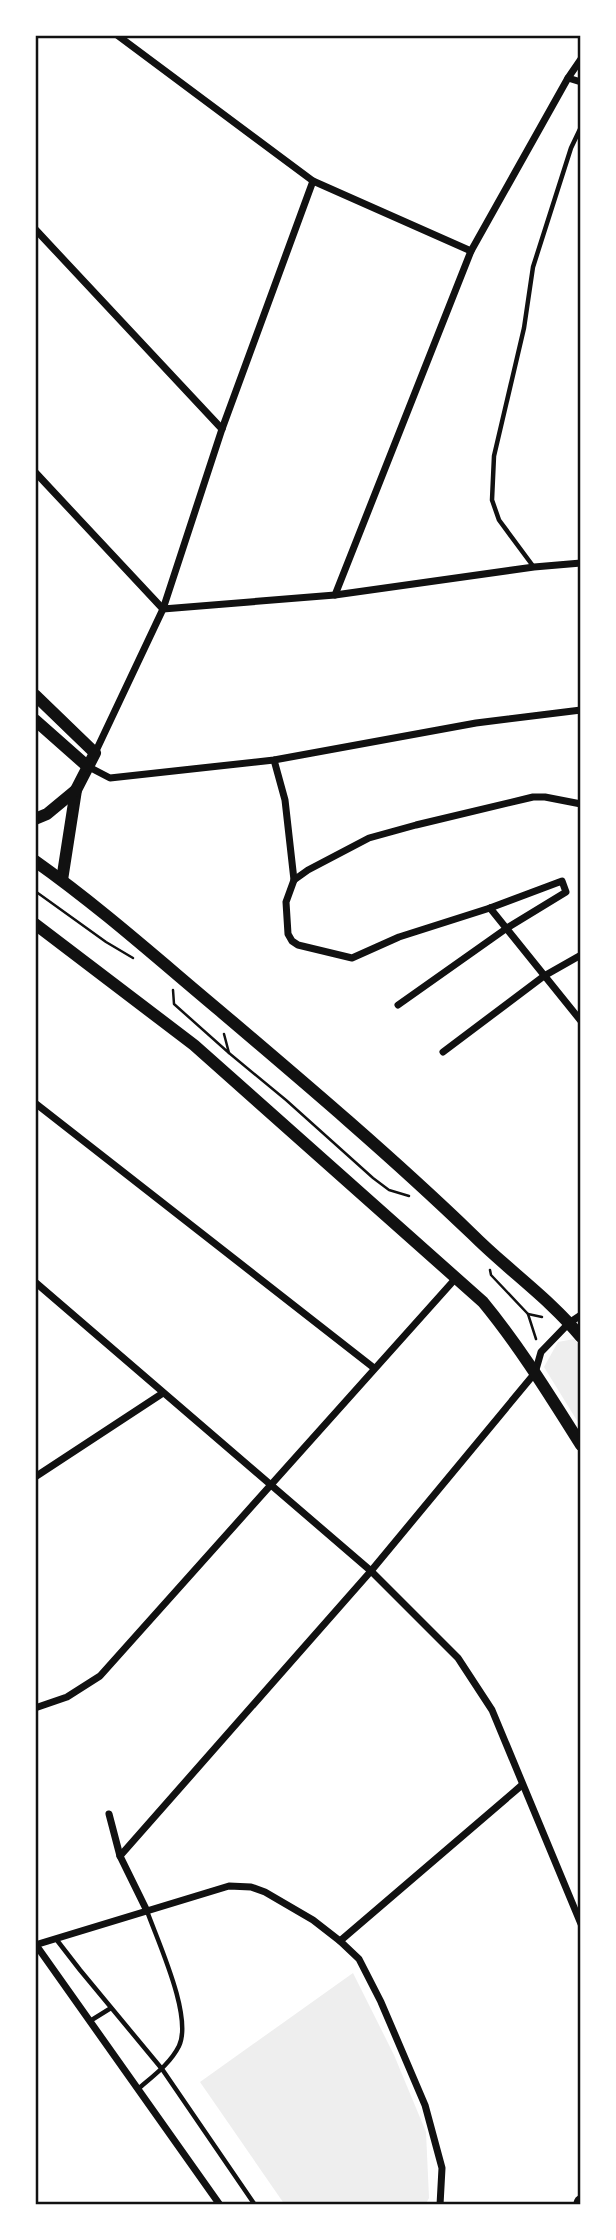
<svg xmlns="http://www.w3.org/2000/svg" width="616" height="2240" viewBox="0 0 616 2240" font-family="'Source Serif 4',serif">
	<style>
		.green { fill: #eee }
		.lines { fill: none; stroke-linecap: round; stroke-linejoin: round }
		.path { stroke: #111; stroke-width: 2.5 }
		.service { stroke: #111; stroke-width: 4.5 }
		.minor { stroke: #111; stroke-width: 7 }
		.tertiary { stroke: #111; stroke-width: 12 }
		.primary { stroke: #111; stroke-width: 14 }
		.neatline { fill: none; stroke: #111; stroke-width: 2.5 }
	</style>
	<rect width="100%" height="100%" fill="#fff"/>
	<g class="green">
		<path d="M574 1339 581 1347V1427L544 1367 558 1342Z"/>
		<path d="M353 1973 394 2055 426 2132 429 2198 425 2205H285L200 2082Z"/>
	</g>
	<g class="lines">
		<g class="path">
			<path d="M35 891 106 942 133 958"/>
			<path d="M173 990 174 1004 229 1053 224 1034"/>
			<path d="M229 1053 286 1100 373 1178 389 1190 409 1196"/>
			<path d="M490 1270 491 1275 528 1314 536 1339"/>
			<path d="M528 1314 542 1317"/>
		</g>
		<g class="service">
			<path d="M533 566 499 520 492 500 494 456 524 328 533 267 571 148 581 127"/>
			<path d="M56 1939 80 1970 162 2069 255 2205"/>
			<path d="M90 2021 111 2008"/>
			<path d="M138 2089C153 2076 170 2064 179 2046 193 2017 158 1942 147 1911"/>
		</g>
		<g class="minor">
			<path d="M117 35 313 181 471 251"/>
			<path d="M568 78 581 82"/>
			<path d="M35 229 222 429"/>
			<path d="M35 472 163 609 335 595 534 567 581 563"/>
			<path d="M335 595 471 251 568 78 581 59"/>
			<path d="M95 753 163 609 222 429 313 181"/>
			<path d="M274 760 285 800 294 880"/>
			<path d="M87 766 110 778 274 760 476 723 581 710"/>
			<path d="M490 908 581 1021"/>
			<path d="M398 1005 507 928 566 892 562 881 490 908 399 937 352 958 298 945 292 941 288 934 286 902 294 880 308 870 369 838 416 825 533 797H545L581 804"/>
			<path d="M443 1052 544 976 581 955"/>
			<path d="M35 1103 374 1368"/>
			<path d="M35 1282 371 1571 458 1658 492 1710 581 1924"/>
			<path d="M35 1477 163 1393"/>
			<path d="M35 1708 67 1697 100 1676 456 1278"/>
			<path d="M109 1814 120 1856 147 1911"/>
			<path d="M120 1856 371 1571 535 1373 541 1352 569 1323 581 1315"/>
			<path d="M340 1941 522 1785"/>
			<path d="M35 1945 229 1886 251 1887 265 1892 313 1920 340 1941 359 1959 381 2002 425 2105 442 2168 440 2205"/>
			<path d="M36 1945 220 2205"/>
		</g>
		<g class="tertiary">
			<path d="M35 695 95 753 76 790 62 880"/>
			<path d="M35 720 87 766"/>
			<path d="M35 819 47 814 76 790"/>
			<path d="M35 861C100 907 159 960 220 1011 306 1084 392 1157 473 1235 508 1270 550 1299 581 1337"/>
			<path d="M35 924 194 1045 483 1302C520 1347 550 1396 581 1445"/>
		</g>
		<path class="primary" d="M580 2205 581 2202"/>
	</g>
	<rect width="616" height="2240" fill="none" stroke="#ffffff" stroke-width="74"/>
	<rect x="37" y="37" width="542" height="2166" class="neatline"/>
</svg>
